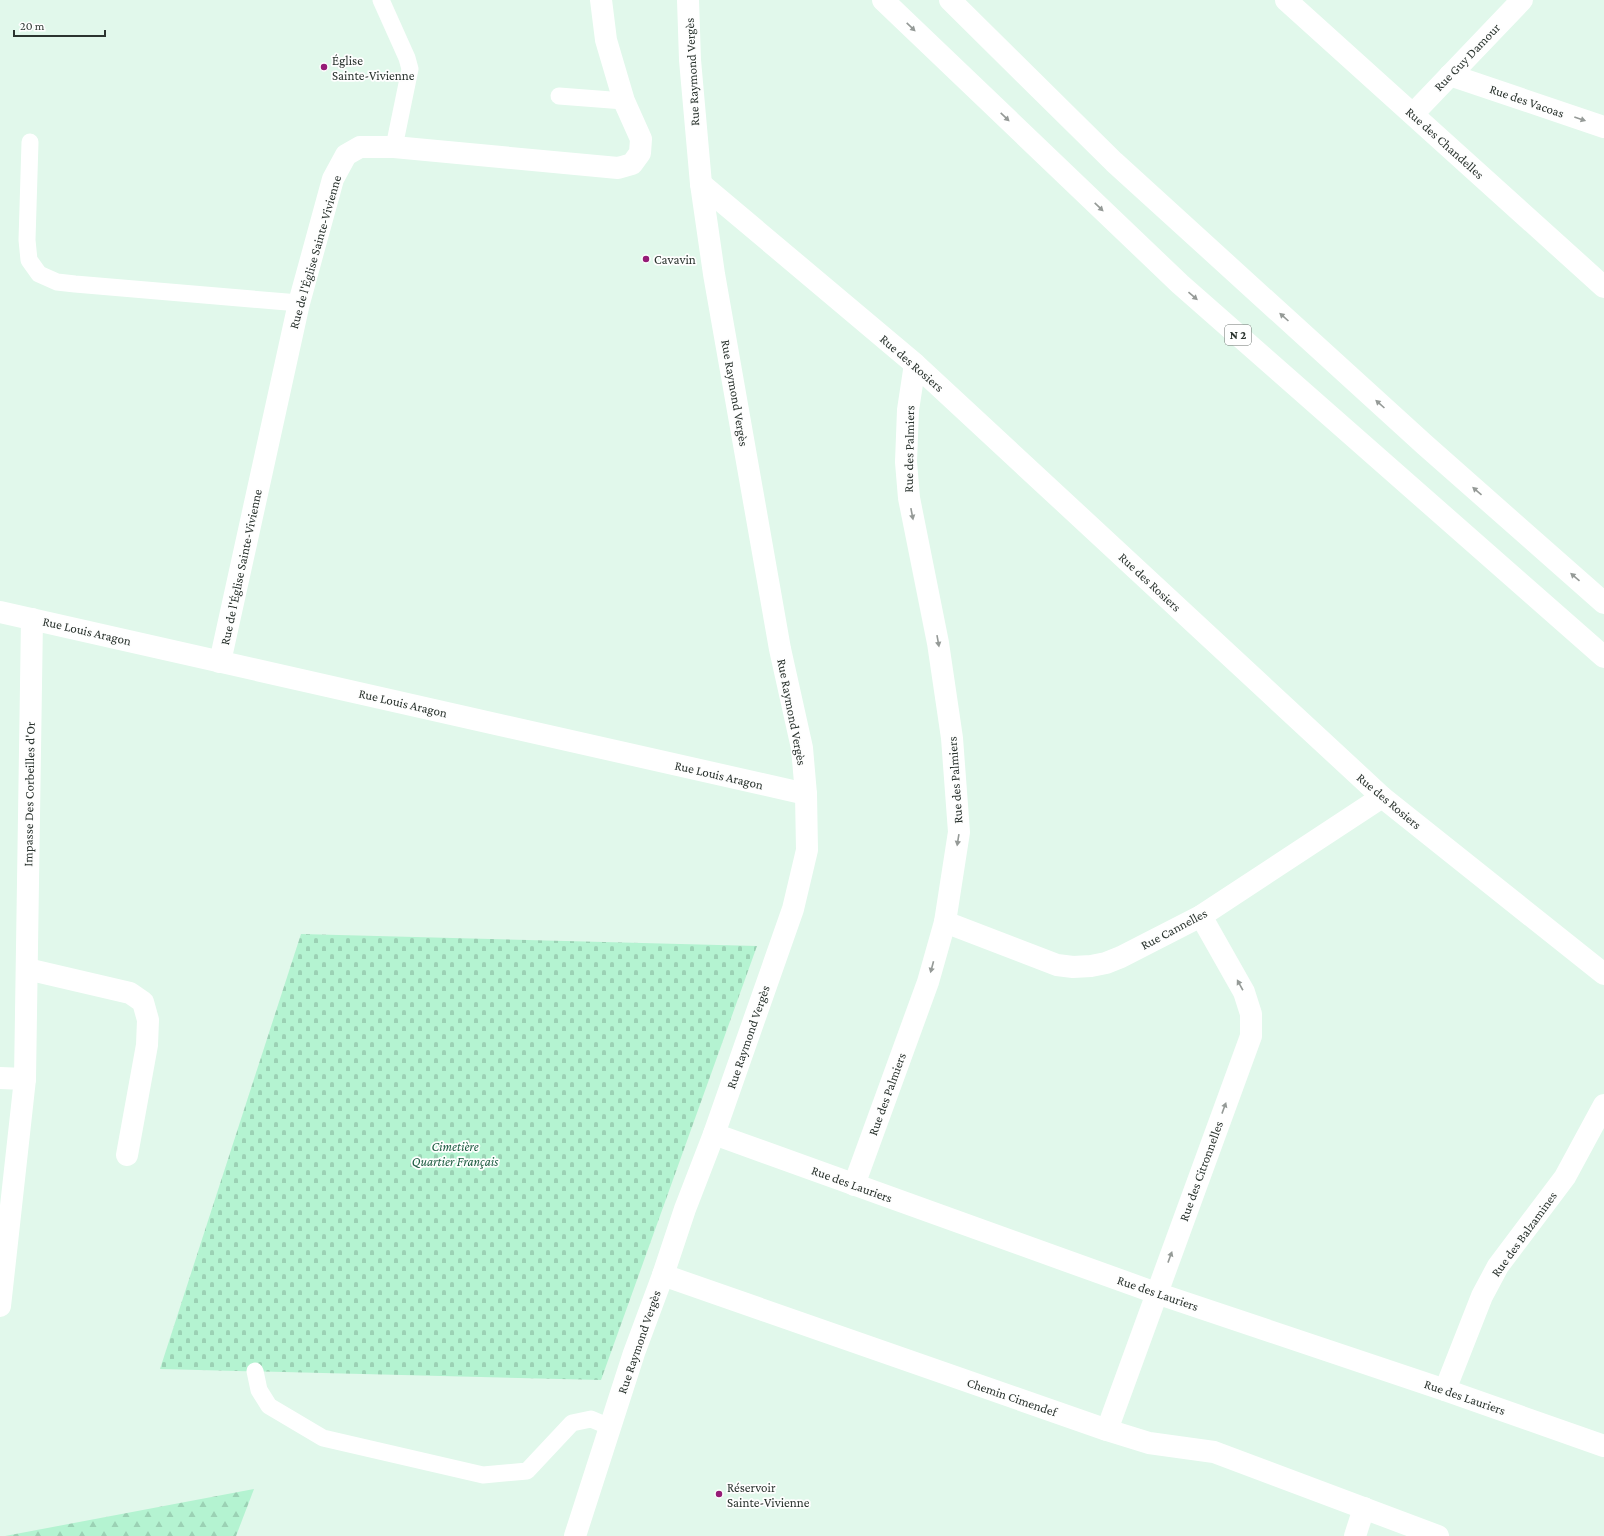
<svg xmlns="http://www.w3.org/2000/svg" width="1604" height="1536" viewBox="0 0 1604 1536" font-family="'Crimson Pro',serif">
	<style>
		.forest { fill: url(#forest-firs) }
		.cemetery { fill: url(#cemetery-stones) }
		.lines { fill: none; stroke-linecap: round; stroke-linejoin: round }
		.service { stroke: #fff; stroke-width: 17 }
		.minor { stroke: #fff; stroke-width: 22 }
		.secondary { stroke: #fff; stroke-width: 22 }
		.trunk { stroke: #fff; stroke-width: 22 }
		.oneway { fill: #959a97 }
		.poi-dot { fill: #951b76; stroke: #fefefe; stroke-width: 1.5 }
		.labels { text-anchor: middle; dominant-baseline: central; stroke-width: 3.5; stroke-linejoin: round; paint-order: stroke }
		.shield { fill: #fefefe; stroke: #6a716d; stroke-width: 1 }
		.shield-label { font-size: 12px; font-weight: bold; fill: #2b342f }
		.street-label { font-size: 13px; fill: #2b342f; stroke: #fefefe }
		.poi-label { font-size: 13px; fill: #2b342f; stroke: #fefefe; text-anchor: start }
		.park-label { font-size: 13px; font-style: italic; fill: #1b5a3f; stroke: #fefefe }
	</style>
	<defs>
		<pattern id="forest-firs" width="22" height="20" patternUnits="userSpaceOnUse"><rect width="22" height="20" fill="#b4f3d1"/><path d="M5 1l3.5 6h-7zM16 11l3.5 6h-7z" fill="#9bd1b4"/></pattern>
		<pattern id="cemetery-stones" width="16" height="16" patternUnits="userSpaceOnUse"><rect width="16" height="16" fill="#b4f3d1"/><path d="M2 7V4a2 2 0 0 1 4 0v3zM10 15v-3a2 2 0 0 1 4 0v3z" fill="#9bd1b4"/></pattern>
	</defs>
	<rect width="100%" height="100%" fill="#e1f8eb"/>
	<path class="forest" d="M254 1489 236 1536H5Z"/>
	<path class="cemetery" d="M301 934 757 946 601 1380 160 1369Z"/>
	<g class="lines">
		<g class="service">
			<path d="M381 0 407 58 410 69 394 147"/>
			<path d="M559 96 624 101"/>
			<path d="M30 142 27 240 29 260 39 274 57 282 75 284 299 303"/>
			<path d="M255 1371 259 1390 269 1406 323 1438 483 1475 527 1471 572 1423 591 1419 610 1427"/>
		</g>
		<g class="minor">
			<path d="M1286 0 1604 287"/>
			<path d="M1450 75 1604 127"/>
			<path d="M1413 114 1522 0"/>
			<path d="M701 184 915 364 1382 797 1604 974"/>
			<path d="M0 612 806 794"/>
			<path d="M220 662 299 303 333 179 346 155 360 147H394L618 168 632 164 640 153 641 139 624 101 606 40 601 0"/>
			<path d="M945 922 1057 965 1073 967 1091 966 1106 963 1121 957 1201 916 1382 797"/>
			<path d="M27 969 130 993 143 1002 148 1020 147 1045 127 1155"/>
			<path d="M0 1078 25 1079"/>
			<path d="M714 1134 1156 1293 1445 1390 1604 1446"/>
			<path d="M854 1185 928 982 945 922 959 832 952 738 938 643 909 498 906 462 908 410 915 364"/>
			<path d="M663 1275 1107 1430 1149 1443 1214 1452 1438 1536"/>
			<path d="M0 1306 25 1079 32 619"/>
			<path d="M1445 1390 1482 1296 1498 1266 1565 1177 1604 1105"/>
			<path d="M1107 1430 1251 1036V1014L1244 992 1201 916"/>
			<path d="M1355 1536 1364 1508"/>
		</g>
		<path class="secondary" d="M575 1536 634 1353 663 1275 685 1209 714 1134 793 909 807 850 806 794 802 748 780 649 714 274 701 184 690 60 688 0"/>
		<g class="trunk">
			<path d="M883 0 1180 284 1604 657"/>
			<path d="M950 0 1114 162 1425 445 1604 603"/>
		</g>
	</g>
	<defs><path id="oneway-solid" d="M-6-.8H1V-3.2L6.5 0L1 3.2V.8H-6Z"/></defs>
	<g class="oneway">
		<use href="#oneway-solid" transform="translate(911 27) rotate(44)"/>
		<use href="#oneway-solid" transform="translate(1005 117) rotate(44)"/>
		<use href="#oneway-solid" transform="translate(1580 119) rotate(19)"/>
		<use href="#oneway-solid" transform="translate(1099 207) rotate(44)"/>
		<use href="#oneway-solid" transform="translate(1193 296) rotate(41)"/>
		<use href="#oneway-solid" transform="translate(1284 317) rotate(-138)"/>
		<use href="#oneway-solid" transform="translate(1380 404) rotate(-138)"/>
		<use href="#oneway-solid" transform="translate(1477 491) rotate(-139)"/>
		<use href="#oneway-solid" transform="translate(912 514) rotate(79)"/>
		<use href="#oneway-solid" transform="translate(1575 577) rotate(-139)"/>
		<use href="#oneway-solid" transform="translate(938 641) rotate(80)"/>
		<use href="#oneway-solid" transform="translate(958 840) rotate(99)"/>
		<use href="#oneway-solid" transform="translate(932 967) rotate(105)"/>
		<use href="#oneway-solid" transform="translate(1240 985) rotate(-119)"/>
		<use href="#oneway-solid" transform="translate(1224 1108) rotate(-70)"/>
		<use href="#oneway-solid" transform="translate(1170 1257) rotate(-70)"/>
	</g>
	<g class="poi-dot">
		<circle cx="324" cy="67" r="4"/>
		<circle cx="646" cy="259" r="4"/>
		<circle cx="719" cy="1494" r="4"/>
	</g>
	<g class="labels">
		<rect class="shield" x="1225" y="325" width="26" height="20" rx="3"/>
		<g class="shield-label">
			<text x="1238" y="335">N 2</text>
		</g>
		<g class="street-label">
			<text transform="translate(1467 57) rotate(-46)">Rue Guy Damour</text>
			<text transform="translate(692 72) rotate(-93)">Rue Raymond Vergès</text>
			<text transform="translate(1527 101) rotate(19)">Rue des Vacoas</text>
			<text transform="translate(1445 143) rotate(42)">Rue des Chandelles</text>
			<text transform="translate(315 252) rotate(-74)">Rue de l'Église Sainte-Vivienne</text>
			<text transform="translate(912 363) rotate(41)">Rue des Rosiers</text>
			<text transform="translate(735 393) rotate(80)">Rue Raymond Vergès</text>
			<text transform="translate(909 449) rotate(-89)">Rue des Palmiers</text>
			<text transform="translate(241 567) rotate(-78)">Rue de l'Église Sainte-Vivienne</text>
			<text transform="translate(1150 582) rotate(43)">Rue des Rosiers</text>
			<text transform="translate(87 631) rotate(13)">Rue Louis Aragon</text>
			<text transform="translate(403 703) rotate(13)">Rue Louis Aragon</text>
			<text transform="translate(792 712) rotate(79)">Rue Raymond Vergès</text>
			<text transform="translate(719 775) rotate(13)">Rue Louis Aragon</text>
			<text transform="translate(955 780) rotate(-94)">Rue des Palmiers</text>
			<text transform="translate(29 794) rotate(-89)">Impasse Des Corbeilles d'Or</text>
			<text transform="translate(1389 801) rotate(40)">Rue des Rosiers</text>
			<text transform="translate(1174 929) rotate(-28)">Rue Cannelles</text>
			<text transform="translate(748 1037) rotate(-71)">Rue Raymond Vergès</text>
			<text transform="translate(887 1094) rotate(-70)">Rue des Palmiers</text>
			<text transform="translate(1201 1171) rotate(-70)">Rue des Citronnelles</text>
			<text transform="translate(852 1184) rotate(20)">Rue des Lauriers</text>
			<text transform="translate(1524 1234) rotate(-54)">Rue des Balzamines</text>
			<text transform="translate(1158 1293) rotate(19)">Rue des Lauriers</text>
			<text transform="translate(639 1342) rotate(-71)">Rue Raymond Vergès</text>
			<text transform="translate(1012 1397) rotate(19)">Chemin Cimendef</text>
			<text transform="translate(1465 1397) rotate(19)">Rue des Lauriers</text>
		</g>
		<g class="poi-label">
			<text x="332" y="60">Église<tspan x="332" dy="15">Sainte-Vivienne</tspan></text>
			<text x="654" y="259">Cavavin</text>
			<text x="727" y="1487">Réservoir<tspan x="727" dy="15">Sainte-Vivienne</tspan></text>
		</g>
		<g class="park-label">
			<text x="455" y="1146">Cimetière<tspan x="455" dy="15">Quartier Français</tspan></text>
		</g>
	</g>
	<path d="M14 30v6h91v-6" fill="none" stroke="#2b342f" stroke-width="2"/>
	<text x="20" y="30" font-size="12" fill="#2b342f" stroke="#fefefe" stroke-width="3" paint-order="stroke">20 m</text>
</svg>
